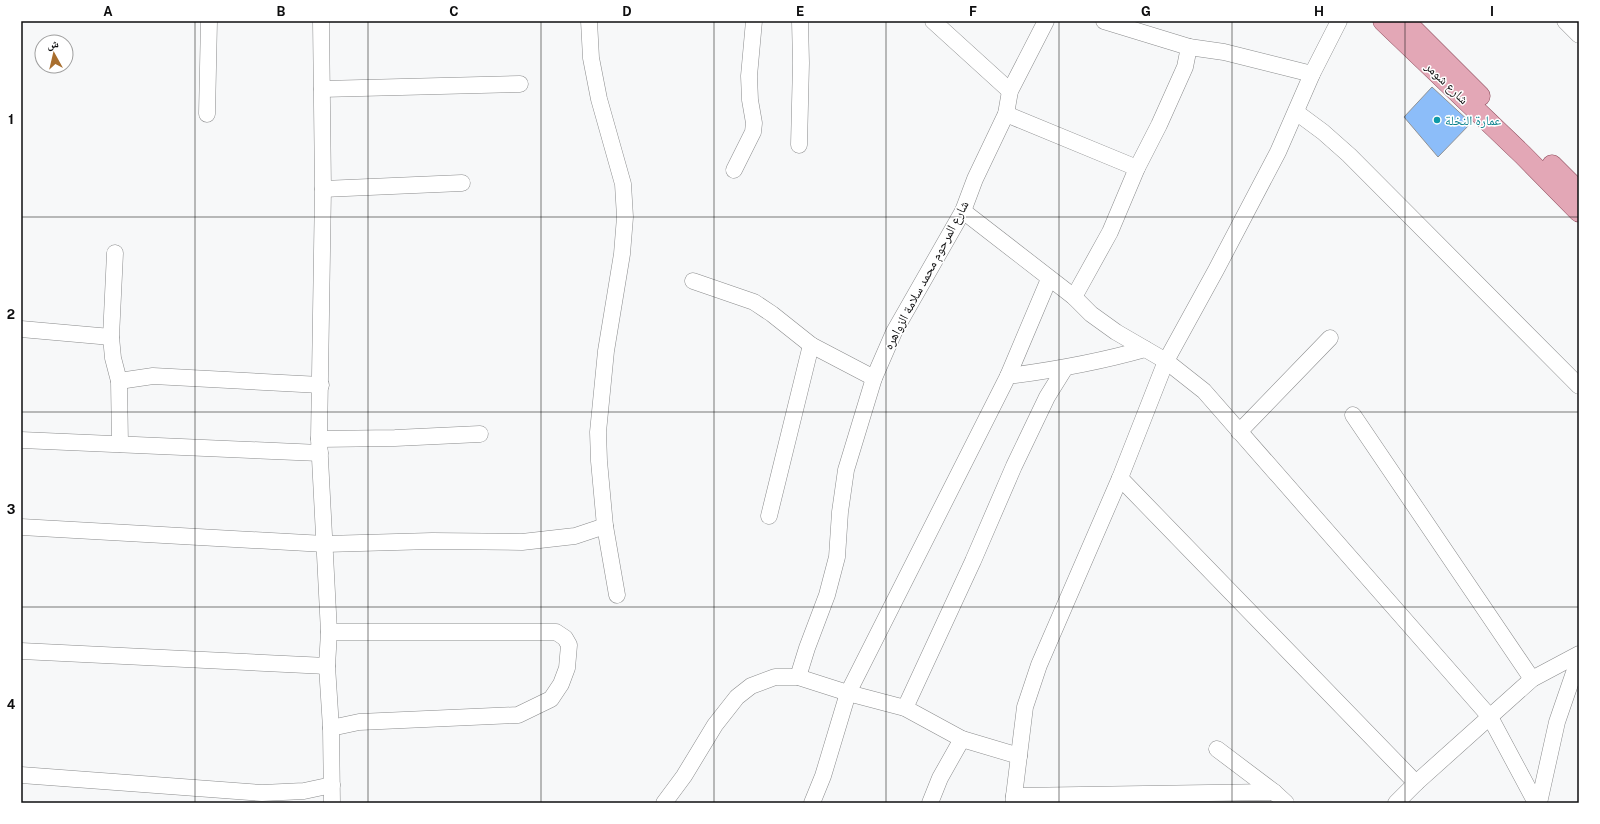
<svg xmlns="http://www.w3.org/2000/svg" width="1600" height="824" viewBox="0 0 1600 824" font-family="'Public Sans','Noto Naskh Arabic',sans-serif">
	<style>
		.building { fill: #8cbdf9; stroke: #919293 }
		.lines { fill: none; stroke-linecap: round; stroke-linejoin: round }
		.minor-casing { stroke: #8a8b8c; stroke-width: 17 }
		.major-casing { stroke: #8d4c5c; stroke-width: 21 }
		.minor { stroke: #fff; stroke-width: 16 }
		.major { stroke: #e3a7b6; stroke-width: 20 }
		.grid { fill: none; stroke: #0e0e0f; stroke-width: 1; stroke-opacity: 0.55 }
		.culture-dot { fill: #0f9aa8; stroke: #fff; stroke-width: 1.5 }
		.labels { text-anchor: middle; dominant-baseline: central; stroke-width: 3; stroke-linejoin: round; paint-order: stroke }
		.street-label { font-size: 13px; fill: #0e0e0f; stroke: #fff }
		.culture-label { font-size: 13px; fill: #0d838f; stroke: #fff; text-anchor: start }
		.neatline { fill: none; stroke: #0e0e0f; stroke-width: 1.5 }
		.grid-label { font-size: 13px; text-anchor: middle; font-weight: bold; fill: #0e0e0f }
	</style>
	<rect width="100%" height="100%" fill="#f7f8f9"/>
	<path class="building" d="M1432 87 1471 123 1438 157 1404 117Z"/>
	<g class="lines">
		<defs>
			<g id="minor">
				<path d="M321 21 323 189 319 439 329 632 327 666 331 728 332 803"/>
				<path d="M589 21 591 58 599 99 623 184 625 217 622 254 606 351 598 432 599 461 605 526 617 595"/>
				<path d="M933 21 1010 91"/>
				<path d="M1565 21 1579 35"/>
				<path d="M1189 47 1224 52 1312 74"/>
				<path d="M322 89 520 84"/>
				<path d="M1296 112 1323 132 1349 155 1579 386"/>
				<path d="M207 114 209 21"/>
				<path d="M1006 114 1137 168"/>
				<path d="M799 145 801 63 800 21"/>
				<path d="M734 170 753 132 754 123 750 100 749 76 754 21"/>
				<path d="M323 189 462 183"/>
				<path d="M963 211 1074 297 1091 314 1116 332 1166 361 1204 391 1490 717 1536 803"/>
				<path d="M115 253 111 337 113 358 119 381 120 444"/>
				<path d="M693 281 754 302 772 314 811 345 874 378"/>
				<path d="M1074 297 1110 232 1137 168 1159 125 1185 67 1189 47 1104 21"/>
				<path d="M21 329 111 337"/>
				<path d="M1008 376 1049 279"/>
				<path d="M119 381 153 376 321 385"/>
				<path d="M1353 415 1532 679"/>
				<path d="M1239 432 1330 338"/>
				<path d="M319 439 395 438 480 434"/>
				<path d="M21 440 320 453"/>
				<path d="M1120 478 1416 783"/>
				<path d="M769 516 811 345"/>
				<path d="M21 527 325 544 432 541 522 542 575 536 605 526"/>
				<path d="M329 632H556L565 638 569 645 567 668 561 684 551 699 518 715 359 722 331 728"/>
				<path d="M21 651 327 666"/>
				<path d="M798 677 807 648 827 595 837 557 840 512 846 470 874 378 894 332 963 211 975 179 1006 114 1010 91 1046 21"/>
				<path d="M905 708 973 561 1014 466 1047 397 1065 368"/>
				<path d="M1217 749 1274 792 1286 803"/>
				<path d="M21 775 262 793 304 791 332 785"/>
				<path d="M1014 796 1274 792"/>
				<path d="M664 803 684 776 715 725 737 697 751 686 775 677H798L848 693 1008 376C1055 370 1099 362 1145 349"/>
				<path d="M812 803 823 776 848 693 905 708 962 739 1019 756"/>
				<path d="M930 803 940 778 962 739"/>
				<path d="M1014 803V796L1025 707 1039 665 1120 478 1166 361 1216 270 1278 152 1312 74 1339 21"/>
				<path d="M1396 803 1416 783 1532 679 1579 654"/>
				<path d="M1539 803 1557 722 1579 658"/>
			</g>
			<g id="major">
				<path d="M1383 21 1523 155 1579 212"/>
				<path d="M1405 21 1480 96"/>
				<path d="M1552 165 1579 192"/>
			</g>
		</defs>
		<use href="#minor" class="minor-casing"/>
		<use href="#major" class="major-casing"/>
		<use href="#minor" class="minor"/>
		<use href="#major" class="major"/>
	</g>
	<path class="grid" d="M195 21V803M368 21V803M541 21V803M714 21V803M886 21V803M1059 21V803M1232 21V803M1405 21V803M21 217H1579M21 412H1579M21 607H1579"/>
	<circle class="culture-dot" cx="1437" cy="120" r="4"/>
	<g class="labels">
		<g class="street-label">
			<text transform="translate(1447 83) rotate(44)">شارع شومر</text>
			<text transform="translate(926 275) rotate(-62)">شارع المرحوم محمد سلامة الزواهره</text>
		</g>
		<g class="culture-label">
			<text x="1445" y="120">عمارة النخلة</text>
		</g>
	</g>
	<rect width="1600" height="824" fill="none" stroke="#ffffff" stroke-width="44"/>
	<g transform="translate(54 54) rotate(352)"><circle r="19" fill="#ffffff" stroke="#9f9f9f"/>
	<path d="M0-3L7 15L0 10L-7 15Z" fill="#a86e2e"/>
	<text y="-6" font-size="11" font-weight="bold" text-anchor="middle" fill="#0e0e0f">ش</text>
	</g>
	<rect x="22" y="22" width="1556" height="780" class="neatline"/>
	<g class="grid-label">
		<text x="108" y="16">A</text>
		<text x="281" y="16">B</text>
		<text x="454" y="16">C</text>
		<text x="627" y="16">D</text>
		<text x="800" y="16">E</text>
		<text x="973" y="16">F</text>
		<text x="1146" y="16">G</text>
		<text x="1319" y="16">H</text>
		<text x="1492" y="16">I</text>
		<text x="11" y="124">1</text>
		<text x="11" y="319">2</text>
		<text x="11" y="514">3</text>
		<text x="11" y="709">4</text>
	</g>
</svg>
